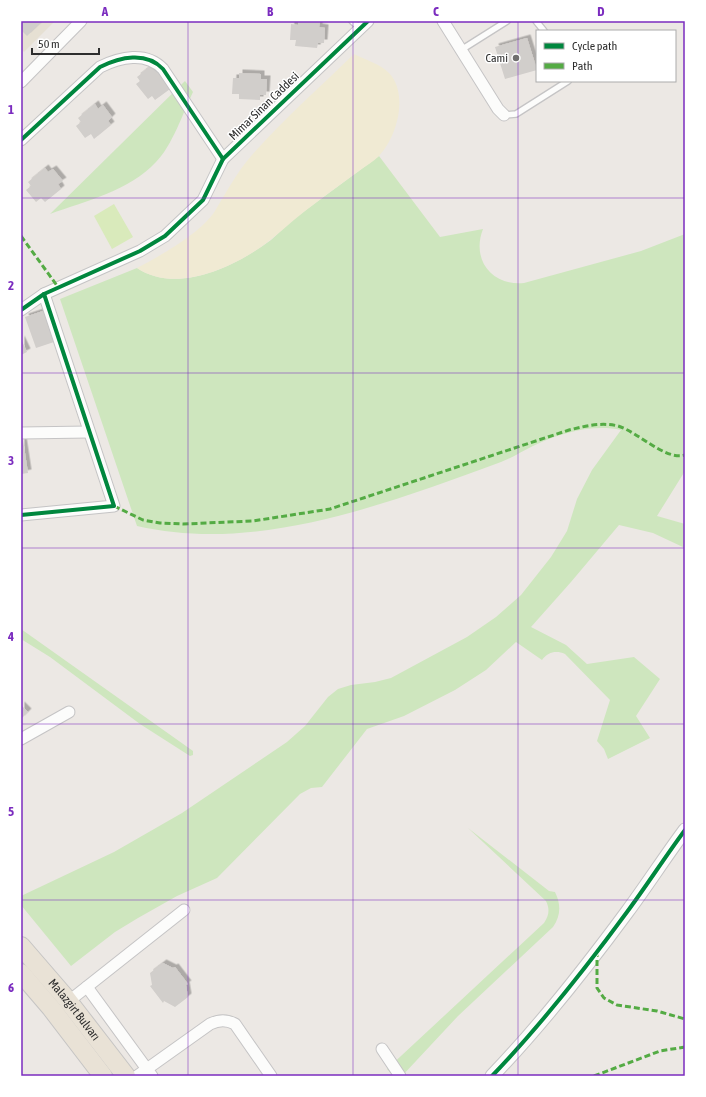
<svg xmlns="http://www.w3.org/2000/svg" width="706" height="1097" viewBox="0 0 706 1097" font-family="'Asap Condensed',sans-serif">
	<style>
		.education { fill: #e6e0d3 }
		.green { fill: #cee6be }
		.sand { fill: #f0ead3 }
		.pitch { fill: #d9eabb }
		.building { fill: #d1cecb; filter: url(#shadow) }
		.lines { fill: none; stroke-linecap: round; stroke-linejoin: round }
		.service-casing { stroke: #c5c4c5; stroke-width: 8 }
		.minor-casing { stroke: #c5c4c5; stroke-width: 13 }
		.tertiary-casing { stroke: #c5c4c5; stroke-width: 15 }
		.trunk-casing { stroke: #c6c5c4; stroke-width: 20 }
		.service { stroke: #fcfcfb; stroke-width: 5.5 }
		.minor { stroke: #fcfcfb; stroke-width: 11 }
		.tertiary { stroke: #fcfcfb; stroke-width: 13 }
		.trunk { stroke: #e9e2d6; stroke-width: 18 }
		.quiet { stroke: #54ab44; stroke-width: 3; stroke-dasharray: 6 3; stroke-linecap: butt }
		.cycleway-casing { stroke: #fff; stroke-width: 6 }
		.cycleway { stroke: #00873e; stroke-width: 4 }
		.grid { fill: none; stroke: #7b2cbf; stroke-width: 1; stroke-opacity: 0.55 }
		.poi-dot { fill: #706f6e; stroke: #fff; stroke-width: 1.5 }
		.labels { text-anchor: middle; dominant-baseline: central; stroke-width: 3; stroke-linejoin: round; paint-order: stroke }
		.poi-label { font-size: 12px; fill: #2e2e2e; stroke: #fff; text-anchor: end }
		.street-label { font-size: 12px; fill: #2e2e2e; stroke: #fff }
		.neatline { fill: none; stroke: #7b2cbf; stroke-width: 1.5 }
		.grid-label { font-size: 13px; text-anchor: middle; font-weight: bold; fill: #7b2cbf }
	</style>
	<defs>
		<filter id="shadow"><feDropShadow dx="3.5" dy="-3.5" stdDeviation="0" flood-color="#0004"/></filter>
	</defs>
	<rect width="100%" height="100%" fill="#ece8e4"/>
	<path class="education" d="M21 21H55L24 52 21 49Z"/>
	<g class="green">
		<path d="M185 81 193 92C183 113 172 146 156 162 129 191 86 201 50 214Z"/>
		<path d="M379 156 440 237 483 229C471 260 492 286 524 283L641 251 685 234V471L657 516 685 524V548L653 533 619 525 571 582 531 627 566 645 587 664 634 657 660 679 636 716 650 738 608 759 604 749 597 741 610 700 565 654C556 650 548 652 542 660L516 642 486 670 455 690 404 716 367 729 322 787 311 788 300 794 217 878 177 896 138 918 115 932 71 966 21 905V896L114 852 182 813 287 742 305 726 328 697 338 689 351 685 375 682 391 678 467 637 496 617 521 595 551 557 567 531 577 499 592 470 621 430C592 424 560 433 533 446 522 451 512 458 501 462 388 503 259 554 137 526L60 299 137 268C178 295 236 266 271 240 279 233 287 224 295 218 323 197 351 177 379 156Z"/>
		<path d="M21 629 193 751V755L190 756 140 724 50 657 21 639Z"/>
		<path d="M468 828 549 891 555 892C561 904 561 916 553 927L458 1016 402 1076H394L387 1069 544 923C549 916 550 909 546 901Z"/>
	</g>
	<path class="sand" d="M354 54C366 60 380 64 389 73 409 94 397 137 379 156 373 162 365 166 359 171 344 182 328 193 313 205 295 218 279 234 261 247 227 270 174 293 137 268 160 256 201 233 215 211 227 191 237 172 252 155 284 119 320 87 354 54Z"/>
	<path class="pitch" d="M114 204 133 237 112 249 94 216Z"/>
	<g class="building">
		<path d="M21 21H43L27 36 21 30Z"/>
		<path d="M298 21 320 22 319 27 325 28 324 43H318L317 48 295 46 296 40H290L291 24 298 25Z"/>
		<path d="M527 38 537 70 505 79 495 47Z"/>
		<path d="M152 65 155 69 158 66 170 82 167 85 170 89 155 100 152 96 148 99 136 84 140 81 137 77Z"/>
		<path d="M239 73 261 74V79H267L266 95H260V100L239 99V94H232L233 78H239Z"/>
		<path d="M95 104 98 109 103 105 112 117 108 121 111 125 94 139 91 134 85 138 76 126 81 122 78 118Z"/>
		<path d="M45 168 48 172 53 169 63 181 58 184 61 189 45 202 41 198 36 202 26 190 31 186 28 182Z"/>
		<path d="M43 311 54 342 36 348 25 317Z"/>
		<path d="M21 339 27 352 21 355Z"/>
		<path d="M21 440H23L28 473 21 474Z"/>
		<path d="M21 705 28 712 21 719Z"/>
		<path d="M163 963 173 968 175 967 188 984 186 985 188 997 175 1007 164 1001 163 1003 150 986 152 985 150 973Z"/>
	</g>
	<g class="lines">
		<defs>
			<g id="service">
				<path d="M352 21 360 28"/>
				<path d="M536 21 544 31"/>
				<path d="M461 50 507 21"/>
				<path d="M504 115 516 114 568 81"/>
			</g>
			<g id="minor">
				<path d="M443 21 498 109 504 115"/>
				<path d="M21 82 81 21"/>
				<path d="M21 140 100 67C120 57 146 51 163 69L223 159"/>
				<path d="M21 310 44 294 140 251 165 236 203 200 223 159 368 21"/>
				<path d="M21 433 89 432"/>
				<path d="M21 515 114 506 44 294"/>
				<path d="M21 739 69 712"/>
				<path d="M87 987 152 1076"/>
				<path d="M69 1001 184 910"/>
				<path d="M382 1049 400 1076"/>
				<path d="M137 1076 210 1024C218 1020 226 1019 235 1024L271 1076"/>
			</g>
			<path id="tertiary" d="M492 1076C541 1025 585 969 627 912 647 885 665 857 685 830"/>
			<g id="trunk">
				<path id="s1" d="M21 946 65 997 126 1076"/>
				<path d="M21 973 51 1008 103 1076"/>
			</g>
		</defs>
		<use href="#service" class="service-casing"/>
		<use href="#minor" class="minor-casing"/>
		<use href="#tertiary" class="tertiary-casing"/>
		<use href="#trunk" class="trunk-casing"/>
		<use href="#service" class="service"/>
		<use href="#minor" class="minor"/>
		<use href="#tertiary" class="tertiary"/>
		<use href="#trunk" class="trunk"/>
		<g class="quiet">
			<path d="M21 236 58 287"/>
			<path d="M114 506 143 520 160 523 183 524 253 521 330 509 569 430C586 426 601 422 618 426 638 432 666 461 685 455"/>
			<path d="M597 951V988L604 998 617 1005 657 1011 685 1019"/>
			<path d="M594 1076 660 1051 685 1047"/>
		</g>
		<defs>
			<g id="cycleway">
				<path d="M21 140 100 67C120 57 146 51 163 69L223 159"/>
				<path d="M21 310 44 294 140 251 165 236 203 200 223 159 368 21"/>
				<path d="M21 515 114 506 44 294"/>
				<path d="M492 1076C541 1025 585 969 627 912 647 885 665 857 685 830"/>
			</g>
		</defs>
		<use href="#cycleway" class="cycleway-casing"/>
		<use href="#cycleway" class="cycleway"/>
	</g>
	<path class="grid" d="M188 21V1076M353 21V1076M518 21V1076M21 198H685M21 373H685M21 548H685M21 724H685M21 900H685"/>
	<circle class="poi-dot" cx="516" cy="58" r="4"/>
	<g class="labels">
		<g class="poi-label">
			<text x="508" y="58">Cami</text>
		</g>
		<g class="street-label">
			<text transform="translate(264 106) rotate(-44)">Mimar Sinan Caddesi</text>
			<text stroke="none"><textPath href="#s1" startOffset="83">Malazgirt Bulvarı</textPath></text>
		</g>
	</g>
	<rect width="706" height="1097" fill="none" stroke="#ffffff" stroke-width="44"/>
	<rect x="536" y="30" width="140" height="52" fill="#ffffff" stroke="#ababab"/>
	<rect x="544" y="43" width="20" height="6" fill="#00873e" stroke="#ababab"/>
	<text x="572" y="50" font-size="12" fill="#2e2e2e">Cycle path</text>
	<rect x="544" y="63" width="20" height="6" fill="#54ab44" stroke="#ababab"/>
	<text x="572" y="70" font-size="12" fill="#2e2e2e">Path</text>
	<path d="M32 48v6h67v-6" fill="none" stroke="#2e2e2e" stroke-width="2"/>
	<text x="38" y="48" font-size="12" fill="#2e2e2e" stroke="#ffffff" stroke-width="3" paint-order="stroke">50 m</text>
	<rect x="22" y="22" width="662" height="1053" class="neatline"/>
	<g class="grid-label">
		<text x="105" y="16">A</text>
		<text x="270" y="16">B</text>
		<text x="436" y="16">C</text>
		<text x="601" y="16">D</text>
		<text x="11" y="114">1</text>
		<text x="11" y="290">2</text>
		<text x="11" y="465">3</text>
		<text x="11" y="641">4</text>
		<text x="11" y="816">5</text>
		<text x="11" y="992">6</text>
	</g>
</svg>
